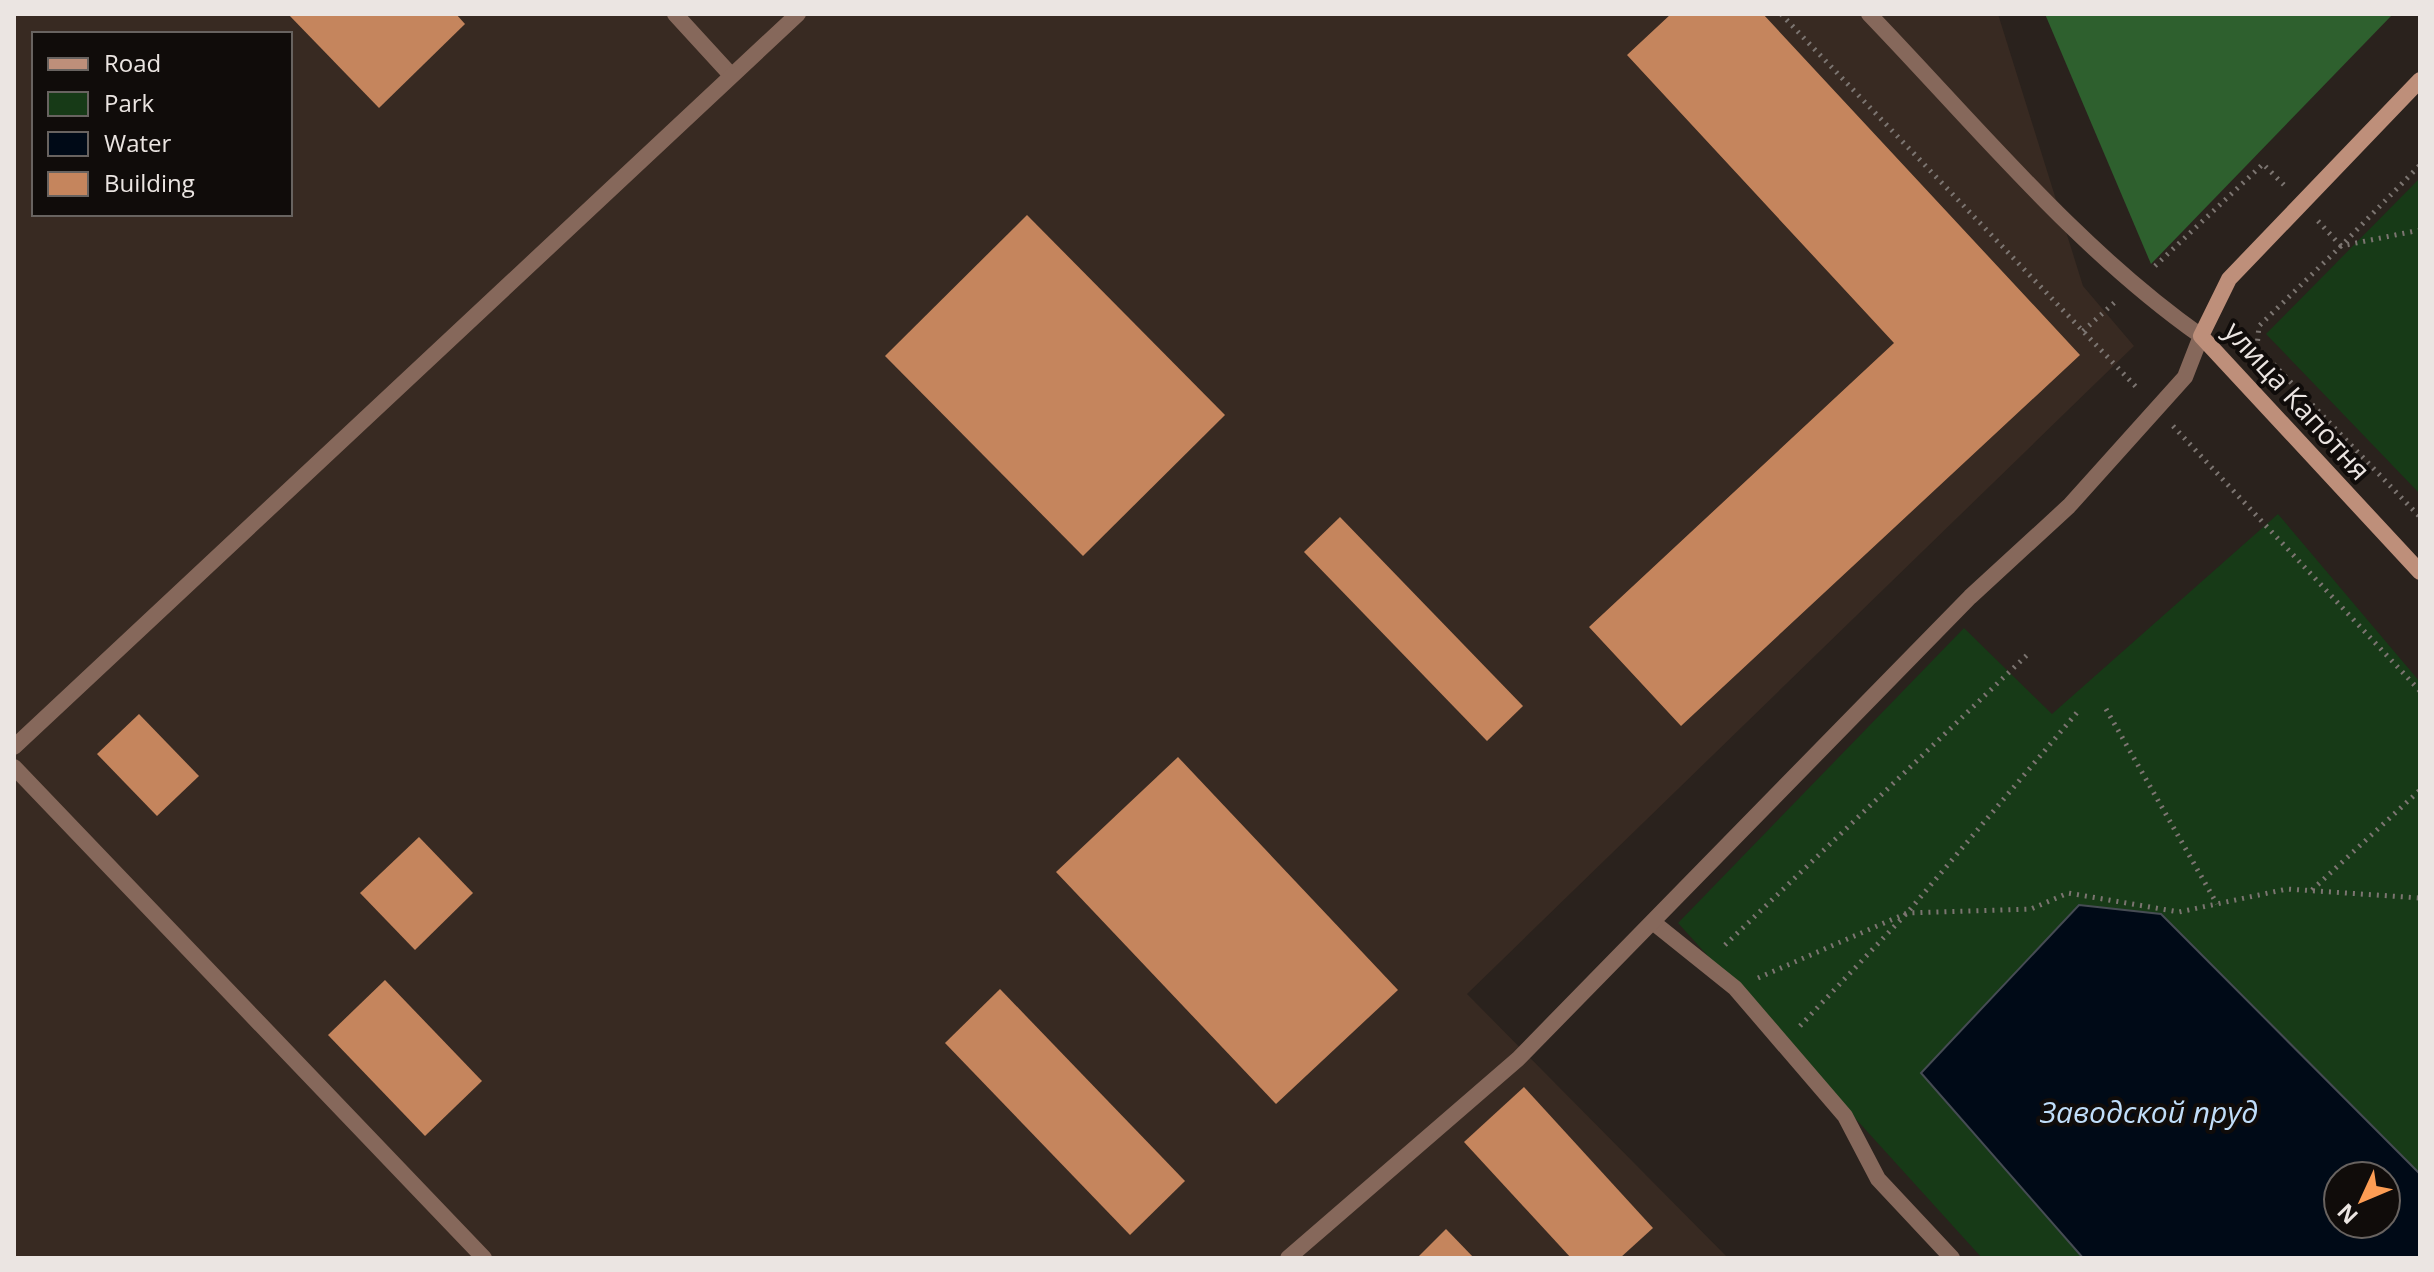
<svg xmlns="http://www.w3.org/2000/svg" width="2434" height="1272" viewBox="0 0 2434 1272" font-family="'Open Sans',sans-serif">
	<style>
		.built { fill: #382a22; fill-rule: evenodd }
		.green { fill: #173a17; fill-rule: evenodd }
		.forest { fill: #2e602e }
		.water { fill: #000a17; stroke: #464c54; stroke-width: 2; fill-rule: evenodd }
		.building { fill: #c5855d }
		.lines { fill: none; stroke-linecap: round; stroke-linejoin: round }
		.path { stroke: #7c7571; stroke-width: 5; stroke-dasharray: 2 6; stroke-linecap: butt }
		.lane { stroke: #86685b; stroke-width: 16 }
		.secondary { stroke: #be8f7a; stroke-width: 16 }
		.labels { text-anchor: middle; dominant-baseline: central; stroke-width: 8; stroke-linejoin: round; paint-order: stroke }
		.street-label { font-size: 28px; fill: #ebe5e2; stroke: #100c0a }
		.water-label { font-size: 30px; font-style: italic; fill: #c0defa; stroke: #100c0a }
	</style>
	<rect width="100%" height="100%" fill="#2a221d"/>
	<path class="built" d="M14 14H1998L2083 286 2134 346 1467 994 1728 1258H14ZM34 34H290V214H34Z"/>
	<g class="green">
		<path d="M2420 178V494L2266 334Z"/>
		<path d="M2278 514 2420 682V1258H1982L1678 923 1964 628 2052 714ZM2338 1176H2386V1224H2338Z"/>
	</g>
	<path class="forest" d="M2045 14H2393L2151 264Z"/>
	<path class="water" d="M2079 905 2161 914 2420 1174V1258H2083L1921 1073ZM2338 1176H2386V1224H2338Z"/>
	<g class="building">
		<path d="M288 14H456L465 24 379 108Z"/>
		<path d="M1671 14H1763L2080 355 1681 726 1589 627 1894 343 1627 55Z"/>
		<path d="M1027 215 1225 415 1083 556 885 356Z"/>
		<path d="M1340 517 1523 706 1487 741 1304 552Z"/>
		<path d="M139 714 199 776 157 816 97 754Z"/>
		<path d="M1178 757 1398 990 1276 1104 1056 872Z"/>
		<path d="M419 837 473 893 415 950 360 893Z"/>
		<path d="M385 980 482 1081 425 1136 328 1035Z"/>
		<path d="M1000 989 1185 1181 1130 1235 945 1043Z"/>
		<path d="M1524 1087 1653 1228 1620 1258H1571L1464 1142Z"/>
		<path d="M1446 1229 1474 1258H1417Z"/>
	</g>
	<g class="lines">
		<g class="path">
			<path d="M1781 14 2139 390"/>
			<path d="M2318 221 2341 246 2420 165"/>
			<path d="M2420 230 2341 246 2259 326 2257 347 2420 517"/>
			<path d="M2155 266 2263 164 2284 185"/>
			<path d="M2083 331 2115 302"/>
			<path d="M2173 426 2420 691"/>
			<path d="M2106 709 2217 904"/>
			<path d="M2312 890 2420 790"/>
			<path d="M1725 945 2027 655"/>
			<path d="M1758 978 1907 913 2031 909 2068 893 2179 912 2287 889 2420 898"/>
			<path d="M1800 1026 1907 913 2080 709"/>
		</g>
		<g class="lane">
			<path d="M675 14 730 74"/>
			<path d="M14 747 798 14"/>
			<path d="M14 767 484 1258"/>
			<path d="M1654 923 1735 988 1845 1116 1878 1179 1952 1258"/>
			<path d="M1288 1258 1518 1059 1970 597 2069 506 2185 377 2201 336C2076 248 1975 124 1869 14"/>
		</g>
		<path class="secondary" d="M2420 80 2229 279 2201 336 2420 572"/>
	</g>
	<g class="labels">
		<g class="street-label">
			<text transform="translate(2298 400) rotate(48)">улица Капотня</text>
		</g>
		<g class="water-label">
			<text x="2149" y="1111">Заводской пруд</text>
		</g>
	</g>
	<rect width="2434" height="1272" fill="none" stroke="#ebe5e2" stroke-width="32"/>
	<rect x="32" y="32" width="260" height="184" fill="#100c0a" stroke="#686360" stroke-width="2"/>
	<rect x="48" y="58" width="40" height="12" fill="#be8f7a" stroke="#686360" stroke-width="2"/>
	<text x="104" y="72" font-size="24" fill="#ebe5e2">Road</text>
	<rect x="48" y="92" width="40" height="24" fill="#173a17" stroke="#686360" stroke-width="2"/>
	<text x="104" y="112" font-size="24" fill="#ebe5e2">Park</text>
	<rect x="48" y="132" width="40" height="24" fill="#000a17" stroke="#686360" stroke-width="2"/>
	<text x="104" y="152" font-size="24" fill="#ebe5e2">Water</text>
	<rect x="48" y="172" width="40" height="24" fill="#c5855d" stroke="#686360" stroke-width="2"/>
	<text x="104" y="192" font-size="24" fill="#ebe5e2">Building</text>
	<g transform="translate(2362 1200) rotate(226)"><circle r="38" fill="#100c0a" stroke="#686360" stroke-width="2"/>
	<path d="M0-6L14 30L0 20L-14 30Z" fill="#fd9d54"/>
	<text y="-12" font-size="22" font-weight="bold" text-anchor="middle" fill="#ebe5e2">N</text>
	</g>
</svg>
